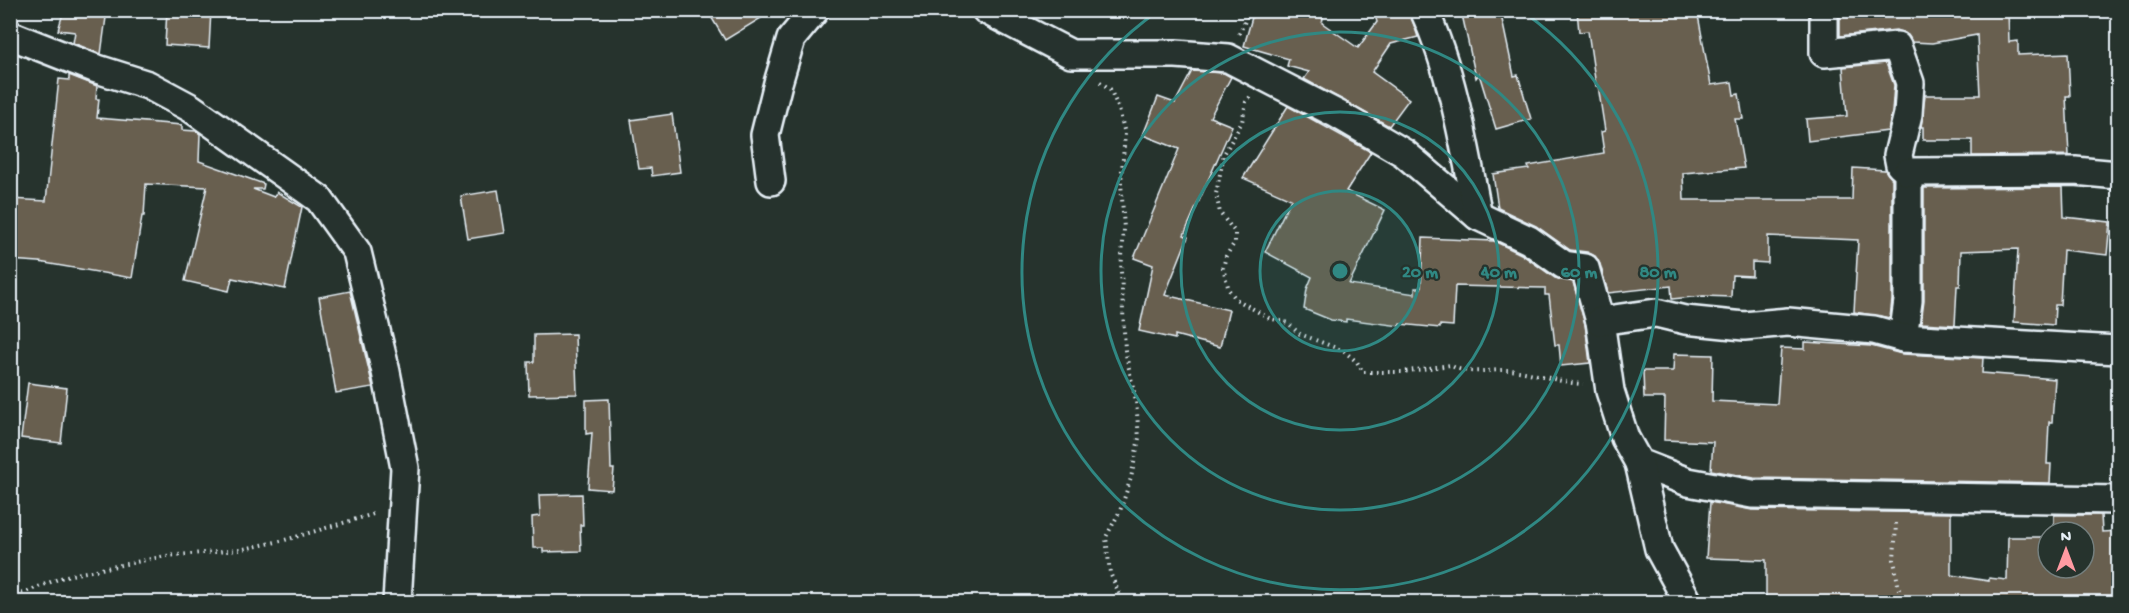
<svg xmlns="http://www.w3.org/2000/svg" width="2129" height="613" viewBox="0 0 2129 613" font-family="'Gochi Hand',sans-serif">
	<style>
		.building { fill: #675f50; stroke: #e8f1f8; stroke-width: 1.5 }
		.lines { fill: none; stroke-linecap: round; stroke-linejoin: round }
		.minor-casing { stroke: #e8f1f8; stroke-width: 32 }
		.path { stroke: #e8f1f8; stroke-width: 4; stroke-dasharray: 1.5 4.5; stroke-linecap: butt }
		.minor { stroke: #26332d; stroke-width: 27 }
		.ring { fill: none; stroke: #308883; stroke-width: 3 }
		.centre { fill: #308883; stroke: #26332d; stroke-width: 3 }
		.ring-label { font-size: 18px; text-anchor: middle; font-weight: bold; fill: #308883; stroke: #26332d; stroke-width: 4.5; stroke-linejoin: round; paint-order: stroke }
	</style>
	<rect width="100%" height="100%" fill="#26332d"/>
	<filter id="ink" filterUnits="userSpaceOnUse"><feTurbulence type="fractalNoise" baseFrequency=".0167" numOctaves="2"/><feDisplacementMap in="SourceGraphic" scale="12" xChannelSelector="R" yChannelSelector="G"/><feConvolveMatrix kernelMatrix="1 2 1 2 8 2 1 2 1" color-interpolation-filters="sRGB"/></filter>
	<g filter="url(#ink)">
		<g class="building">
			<path d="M64 10H107L101 54 73 43 75 32 58 30Z"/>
			<path d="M167 10H211L209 48 165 45Z"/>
			<path d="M707 10H774L725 40Z"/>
			<path d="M1254 10H1310L1309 14 1323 18 1322 23 1358 48 1377 22 1375 15 1391 10H1409L1418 37 1391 44 1372 72 1409 99 1389 126 1304 79 1309 72 1287 66 1289 59 1244 46Z"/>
			<path d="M1461 10H1500L1514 76 1518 75 1531 119 1496 129 1479 74 1476 78Z"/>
			<path d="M1577 10H1697L1711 85 1732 82 1734 95 1739 94 1743 119H1735L1744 168 1683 173 1684 200H1852L1853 168 1885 170 1892 179V300L1890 318 1854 312 1858 240 1768 236V263L1752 262V276L1732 275 1731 297 1703 296 1672 299 1671 286 1608 293 1600 264 1595 256 1587 252 1570 250 1536 226 1498 208 1493 174 1529 169 1528 166 1604 153 1601 132 1605 131 1598 86H1596L1588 31 1579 32Z"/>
			<path d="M1840 10H2008L2009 42 2018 41V55L2068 53 2070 96H2066L2069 155 1972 156V140H1923V127H1921L1925 95H1980L1977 35 1932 43 1912 42 1908 35 1896 30 1840 36Z"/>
			<path d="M1886 63 1894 85 1892 112 1888 131 1808 141 1806 119 1847 116 1843 67Z"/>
			<path d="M1192 71 1224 73 1231 77 1210 117 1232 126 1184 235 1188 237 1165 295 1229 310 1220 347 1175 335V339L1139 331 1153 265 1134 258 1179 149 1143 135 1158 97 1175 103Z"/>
			<path d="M69 75 97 86 96 99H99L97 118 182 125V130L196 131 200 134 199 161 264 184 263 189H253L274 197 277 192 302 207 285 289 232 278 229 291 185 281 207 187 146 184 144 216H142L132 278 39 262 10 260V199L46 201 59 79 69 80Z"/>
			<path d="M1288 106 1371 152 1346 191 1385 210 1349 284 1415 294V288H1421L1423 238 1494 241 1521 254 1555 278 1573 282 1585 324 1590 363 1561 366 1559 345H1555L1549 295H1545V288L1455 286 1453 326 1440 325V328L1400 324V326L1346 319V322L1331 320 1304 309 1307 289 1312 277 1265 252 1291 199 1243 178Z"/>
			<path d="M672 114 680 172 652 176 651 168 639 169 631 120Z"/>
			<path d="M2063 187 2064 217 2110 222 2107 255 2063 250 2060 305H2055L2054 325 2014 322 2018 249 1961 251 1960 286H1957L1955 325 1921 323 1924 301V188Z"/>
			<path d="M498 190 505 233 468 239 461 196Z"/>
			<path d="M350 291 373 387 336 393 319 297Z"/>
			<path d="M575 334 577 394 529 395 528 362H534V335Z"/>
			<path d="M1805 342 1871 346 1902 354 1983 358 1982 373 2055 379 2052 422H2049L2047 464H2051L2050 483 1754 478 1711 470 1713 442 1664 440 1665 398H1644L1643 371H1673L1674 354 1713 355 1712 401 1777 404 1781 348 1805 349Z"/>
			<path d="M28 383 67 388 61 443 21 438Z"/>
			<path d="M609 399 611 469H614L612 490 588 488 592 433 586 434V400Z"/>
			<path d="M582 494 583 525H580L581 551 543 552V548H533L532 517 540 516 539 495Z"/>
			<path d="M1710 502 1752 510 1951 513V575L1989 581V578L2007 580 2008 537H2048V568H2084V532H2054V515H2101L2102 532 2118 531V603H1766V560L1706 558Z"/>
		</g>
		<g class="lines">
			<defs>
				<g id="minor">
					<path d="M986 10 1071 54H1176L1228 58 1337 114 1404 153 1478 216"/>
					<path d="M1424 10C1453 73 1465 148 1478 216L1529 240 1564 265 1585 268 1600 321 1610 391 1625 438 1639 463 1688 482 1752 494 2118 500"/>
					<path d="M1824 10V53L1897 46 1910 83 1908 114 1898 155 1900 165 1908 172V301L1903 338"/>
					<path d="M10 35 94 68 148 85 191 108 319 199 357 252 386 372 405 468 397 602"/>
					<path d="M1908 172 2075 171 2118 175"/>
					<path d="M771 181 765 135 778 83 791 39 815 10"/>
					<path d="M1600 321 1656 313 1685 320 1744 326 1788 322 1874 330 1903 338 2118 350"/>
					<path d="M1639 463 1659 549 1688 602"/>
				</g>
			</defs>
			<use href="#minor" class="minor-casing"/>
			<g class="path">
				<path d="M1239 34 1250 10"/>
				<path d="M1100 82 1110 89 1119 109 1125 134 1121 182 1124 229 1121 271 1125 350 1136 401 1139 438 1131 478 1120 511 1106 537 1110 573 1123 602"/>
				<path d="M1250 97 1246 102 1242 122 1224 154 1216 194 1220 213 1235 232V242L1226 256 1223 268 1229 290 1236 299 1269 318 1288 323 1300 334 1344 351 1357 362 1363 372H1402L1450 365C1466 375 1486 370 1505 370 1531 370 1557 383 1583 384"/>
				<path d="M1896 523 1894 560 1901 602"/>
				<path d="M10 596 28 591 66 576 166 556 239 550 285 540 377 513"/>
			</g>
			<use href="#minor" class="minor"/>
		</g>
	</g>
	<circle cx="1340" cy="271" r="80" fill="#308883" fill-opacity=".12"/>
	<g class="ring">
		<circle cx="1340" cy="271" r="80"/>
		<circle cx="1340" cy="271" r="159"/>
		<circle cx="1340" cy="271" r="239"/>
		<path d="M1522 11A318 318 0 1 1 1158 11"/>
	</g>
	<circle cx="1340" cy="271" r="9" class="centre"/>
	<g class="ring-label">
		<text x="1420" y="277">20 m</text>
		<text x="1499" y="277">40 m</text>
		<text x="1579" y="277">60 m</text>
		<text x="1658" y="277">80 m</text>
	</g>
	<rect width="2129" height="613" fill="none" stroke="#26332d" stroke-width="36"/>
	<rect x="18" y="18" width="2093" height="577" fill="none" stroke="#e8f1f8" stroke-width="2" filter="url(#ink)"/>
	<g transform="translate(2066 550)"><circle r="28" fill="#26332d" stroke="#747f7e" stroke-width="1.5"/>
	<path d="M0-4.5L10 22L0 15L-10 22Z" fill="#ff9aa2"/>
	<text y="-9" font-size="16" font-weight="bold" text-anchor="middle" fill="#e8f1f8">N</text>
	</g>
</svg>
